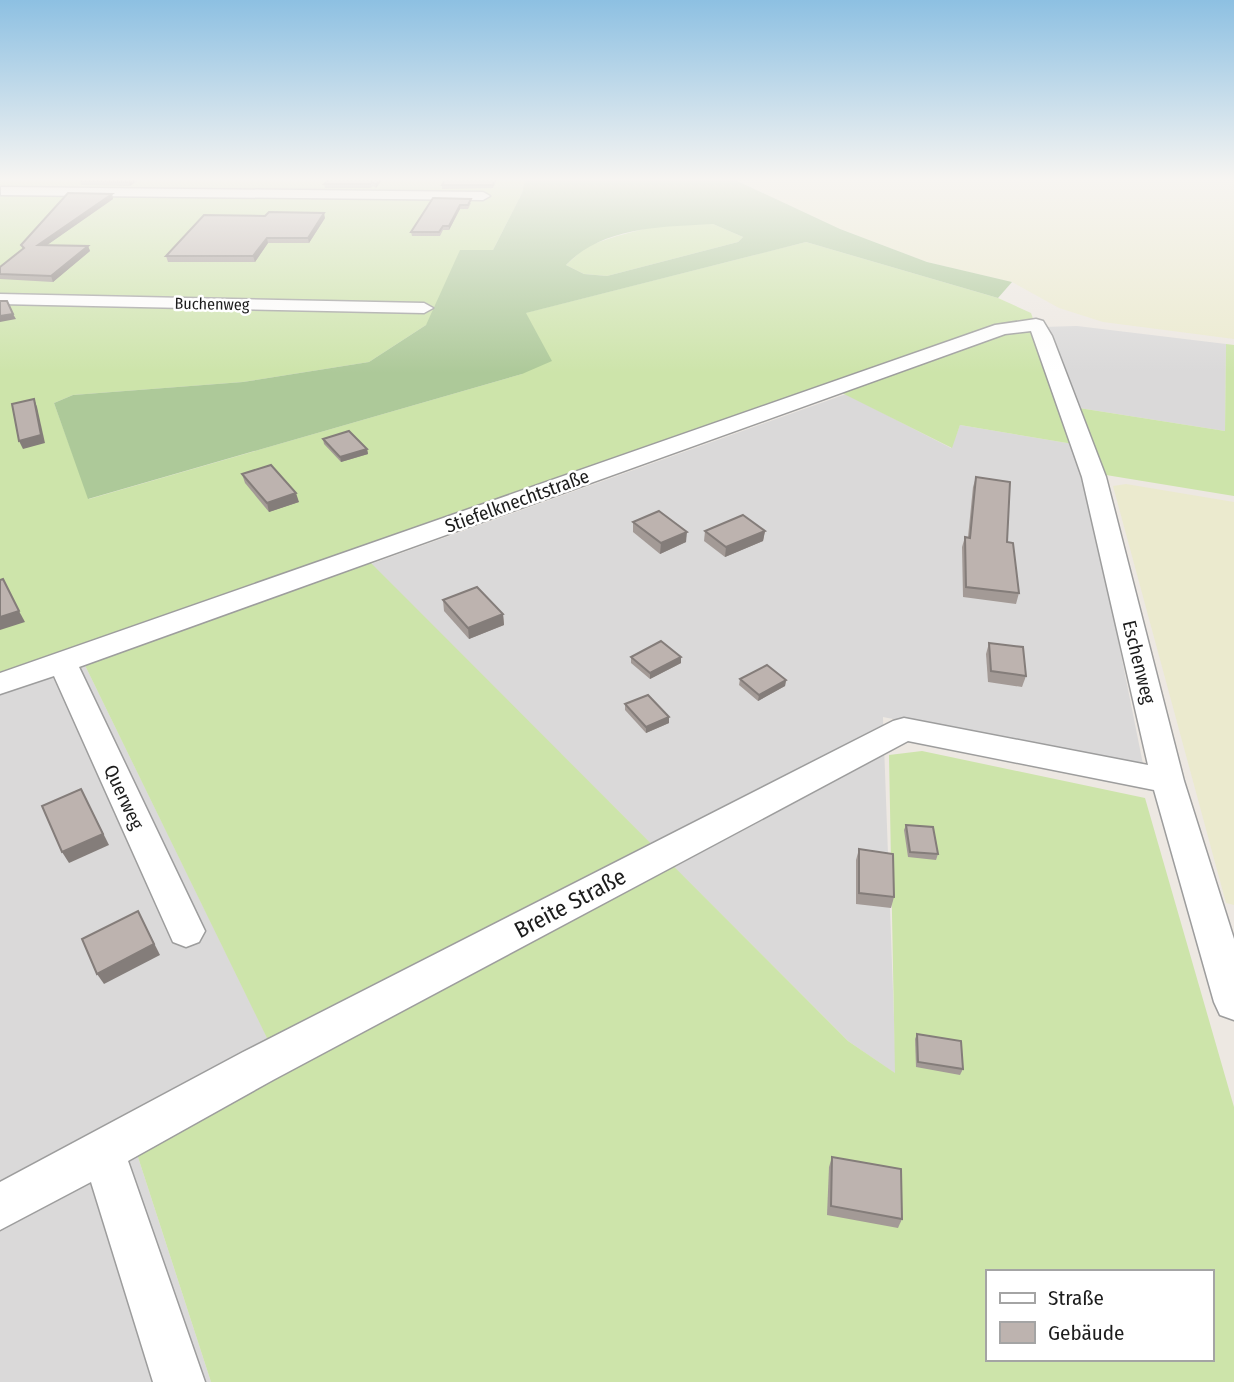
<svg xmlns="http://www.w3.org/2000/svg" width="1234" height="1382" viewBox="0 0 1234 1382" font-family="'Fira Sans Condensed',sans-serif">
	<style>
		.residential { fill: #dad9d9 }
		.farmland { fill: #ebeace }
		.grass { fill: #cde4aa; fill-rule: evenodd }
		.forest { fill: #adc999; fill-rule: evenodd }
		.lines { fill: none; stroke-linecap: round; stroke-linejoin: round }
		.minor-casing { stroke: #9d9d9d; stroke-width: 3 }
		.minor { fill: #fff; fill-rule: evenodd }
		.wall { fill: #a39a96 }
		.shaded-wall { fill: #847d7a }
		.building { fill: #bdb3af; stroke: #847d7a; stroke-width: 2 }
		.labels { text-anchor: middle; dominant-baseline: central; stroke-width: 5; stroke-linejoin: round; paint-order: stroke }
		.far-street-label { font-size: 16px; fill: #1c1c1c; stroke: #fff }
		.street-label { font-size: 19px; fill: #1c1c1c; stroke: #fff }
		.near-street-label { font-size: 23px; fill: #1c1c1c; stroke: #fff }
	</style>
	<rect width="100%" height="100%" fill="#ede8e2"/>
	<g class="residential">
		<path d="M1077 326 1226 344 1225 431 1079 408 1042 327Z"/>
		<path d="M846 394 951 448 960 425 1079 445 1144 769 883 717 896 1074 848 1041 371 564Z"/>
		<path d="M77 649 269 1041 125 1117 211 1382H0V676Z"/>
	</g>
	<g class="farmland">
		<path d="M735 180H1234V339L1103 322 1059 308 1012 282 927 262 840 229Z"/>
		<path d="M1126 484 1234 502V905L1226 903 1113 486Z"/>
	</g>
	<g class="grass">
		<path d="M0 180H525L522 193 493 250 426 325 369 362 243 382 73 395 54 403 89 499 522 374 525 313 806 242 998 298 1031 313 1079 445 960 425 952 448 824 384 358 550 848 1041 895 1073 889 755 922 751 1145 798 1234 1107V1382H211L125 1117 268 1040 77 649 0 676ZM987 1272H1211V1359H987Z"/>
		<path d="M713 224 743 237 738 242 607 276 584 274 566 265 587 246 617 236 659 225Z"/>
		<path d="M1226 344 1234 345V496L1106 475 1079 408 1225 431Z"/>
	</g>
	<path class="forest" d="M525 180H735L840 229 927 262 1012 282 998 298 806 242 526 313 552 361 522 374 88 499 54 403 73 395 243 382 369 362 426 325 460 250H493L522 193ZM713 224 743 237 738 242 607 276 584 274 566 265C603 226 663 227 713 224Z"/>
	<g class="lines">
		<defs>
			<g id="minor">
				<path d="M1 187 483 192 490 196 483 200 1 195Z"/>
				<path d="M0 294 424 303 433 308 424 313 0 304Z"/>
				<path d="M1036 319 1043 321 1052 336 1106 477 1184 781 1234 939V1020L1220 1015 1214 1002 1154 790 908 741 273 1080 128 1161 205 1382H153L91 1182 0 1230V1182L243 1052 893 721 904 718 1148 765 1082 477 1031 331 1005 334 79 667 205 931 199 942 186 947 173 942 54 676 0 694V673L995 325Z"/>
			</g>
		</defs>
		<use href="#minor" class="minor-casing"/>
		<use href="#minor" class="minor"/>
	</g>
	<g class="wall">
		<path d="M82 180H138L130 186 81 185 80 181Z"/>
		<path d="M328 180H382L376 188 373 186 371 188H325L324 184Z"/>
		<path d="M497 180 493 188 442 189V185Z"/>
		<path d="M112 194 113 199 47 245 88 246 90 251 53 282 0 279V267L23 249 21 245Z"/>
		<path d="M433 198 471 203 468 209H460L449 230H443L440 236H412L411 232Z"/>
		<path d="M325 218 309 243H268L255 262H168L166 256Z"/>
		<path d="M323 439 367 449 368 454 341 462 324 444Z"/>
		<path d="M242 474 299 502 269 512 245 483Z"/>
		<path d="M976 477 1007 542 1019 593 1016 604 963 597 962 547 965 537H968L973 487Z"/>
		<path d="M633 522 686 542 660 554 633 532Z"/>
		<path d="M705 531H765L763 541 725 557 704 541Z"/>
		<path d="M443 600 503 614 504 625 469 639 444 611Z"/>
		<path d="M989 643 1026 676 1022 687 988 682 986 654Z"/>
		<path d="M631 657 681 663 650 679 631 663Z"/>
		<path d="M740 679 786 680 785 686 758 701 739 685Z"/>
		<path d="M625 704 669 717V723L646 733 625 710Z"/>
		<path d="M906 825 938 854 936 860 908 857 904 830Z"/>
		<path d="M859 849 894 897 891 908 856 904V860Z"/>
		<path d="M917 1034 963 1069 960 1075 916 1067 915 1039Z"/>
		<path d="M832 1157 902 1219 898 1228 827 1215 829 1167Z"/>
	</g>
	<g class="shaded-wall">
		<path d="M132 180H138L130 186 129 182Z"/>
		<path d="M379 180H382L376 188V184Z"/>
		<path d="M112 194 113 199 40 250 38 245Z"/>
		<path d="M460 205V209L449 230V226Z"/>
		<path d="M324 213 325 218 309 243 308 238Z"/>
		<path d="M267 238 268 243 255 262 253 256Z"/>
		<path d="M88 246 90 251 53 282 51 276Z"/>
		<path d="M13 314 16 319 0 322V316Z"/>
		<path d="M34 399 37 407 45 443 23 449 19 441Z"/>
		<path d="M367 449 368 454 341 462 340 457Z"/>
		<path d="M296 493 299 502 269 512 267 503Z"/>
		<path d="M765 531 763 541 725 557 726 547Z"/>
		<path d="M687 532 686 542 660 554 661 543Z"/>
		<path d="M19 611 25 622 0 630V617Z"/>
		<path d="M503 614 504 625 469 639 468 628Z"/>
		<path d="M681 657V663L650 679V673Z"/>
		<path d="M786 680 785 686 758 701 759 695Z"/>
		<path d="M669 717V723L646 733V727Z"/>
		<path d="M81 789 109 845 69 863 62 852Z"/>
		<path d="M138 911 160 955 104 984 97 974Z"/>
	</g>
	<g class="building">
		<path d="M82 180H132L129 182 80 181Z"/>
		<path d="M328 180H379L376 184 372 182 370 184H324Z"/>
		<path d="M445 180H495L493 185H442Z"/>
		<path d="M68 193 112 194 38 245 88 246 51 276 0 274V267L24 248 21 245Z"/>
		<path d="M433 198 471 199 468 205H460L449 226H443L439 232H411Z"/>
		<path d="M269 212 324 213 308 238H267L253 256H166L204 215 265 216Z"/>
		<path d="M0 301H7L13 314 0 316Z"/>
		<path d="M34 399 41 435 19 441 12 404Z"/>
		<path d="M349 431 367 449 340 457 323 439Z"/>
		<path d="M271 465 296 493 267 503 242 474Z"/>
		<path d="M976 477 1010 482 1007 542 1013 543 1019 593 966 587 965 537 970 538Z"/>
		<path d="M659 511 687 532 661 543 633 522Z"/>
		<path d="M743 515 765 531 726 547 705 531Z"/>
		<path d="M3 579 19 611 0 617V580Z"/>
		<path d="M477 587 503 614 468 628 443 600Z"/>
		<path d="M661 641 681 657 650 673 631 657Z"/>
		<path d="M989 643 1023 647 1026 676 991 671Z"/>
		<path d="M767 665 786 680 759 695 740 679Z"/>
		<path d="M648 695 669 717 646 727 625 704Z"/>
		<path d="M81 789 103 834 62 852 42 806Z"/>
		<path d="M906 825 933 827 938 854 910 852Z"/>
		<path d="M859 849 893 854 894 897 859 893Z"/>
		<path d="M138 911 154 944 97 974 82 939Z"/>
		<path d="M917 1034 961 1041 963 1069 918 1062Z"/>
		<path d="M832 1157 901 1169 902 1219 831 1206Z"/>
	</g>
	<linearGradient id="sky" x2="0" y2="1"><stop stop-color="#8dc0e2"/><stop offset="0.48" stop-color="#f7f5f2"/><stop offset="1" stop-color="#f7f5f2" stop-opacity="0"/></linearGradient>
	<rect width="1234" height="373" fill="url(#sky)"/>
	<g class="labels">
		<g class="far-street-label">
			<text transform="translate(212 304) rotate(1)">Buchenweg</text>
		</g>
		<g class="street-label">
			<text transform="translate(517 501) rotate(-20)">Stiefelknechtstraße</text>
			<text transform="translate(1139 662) rotate(76)">Eschenweg</text>
			<text transform="translate(124 797) rotate(65)">Querweg</text>
		</g>
		<g class="near-street-label">
			<text transform="translate(570 903) rotate(-28)">Breite Straße</text>
		</g>
	</g>
	<rect x="986" y="1270" width="228" height="91" fill="#ffffff" stroke="#a4a4a4" stroke-width="2"/>
	<rect x="1000" y="1293" width="35" height="10" fill="#ffffff" stroke="#a4a4a4" stroke-width="2"/>
	<text x="1048" y="1305" font-size="21" fill="#1c1c1c">Straße</text>
	<rect x="1000" y="1322" width="35" height="21" fill="#bdb3af" stroke="#a4a4a4" stroke-width="2"/>
	<text x="1048" y="1340" font-size="21" fill="#1c1c1c">Gebäude</text>
</svg>
